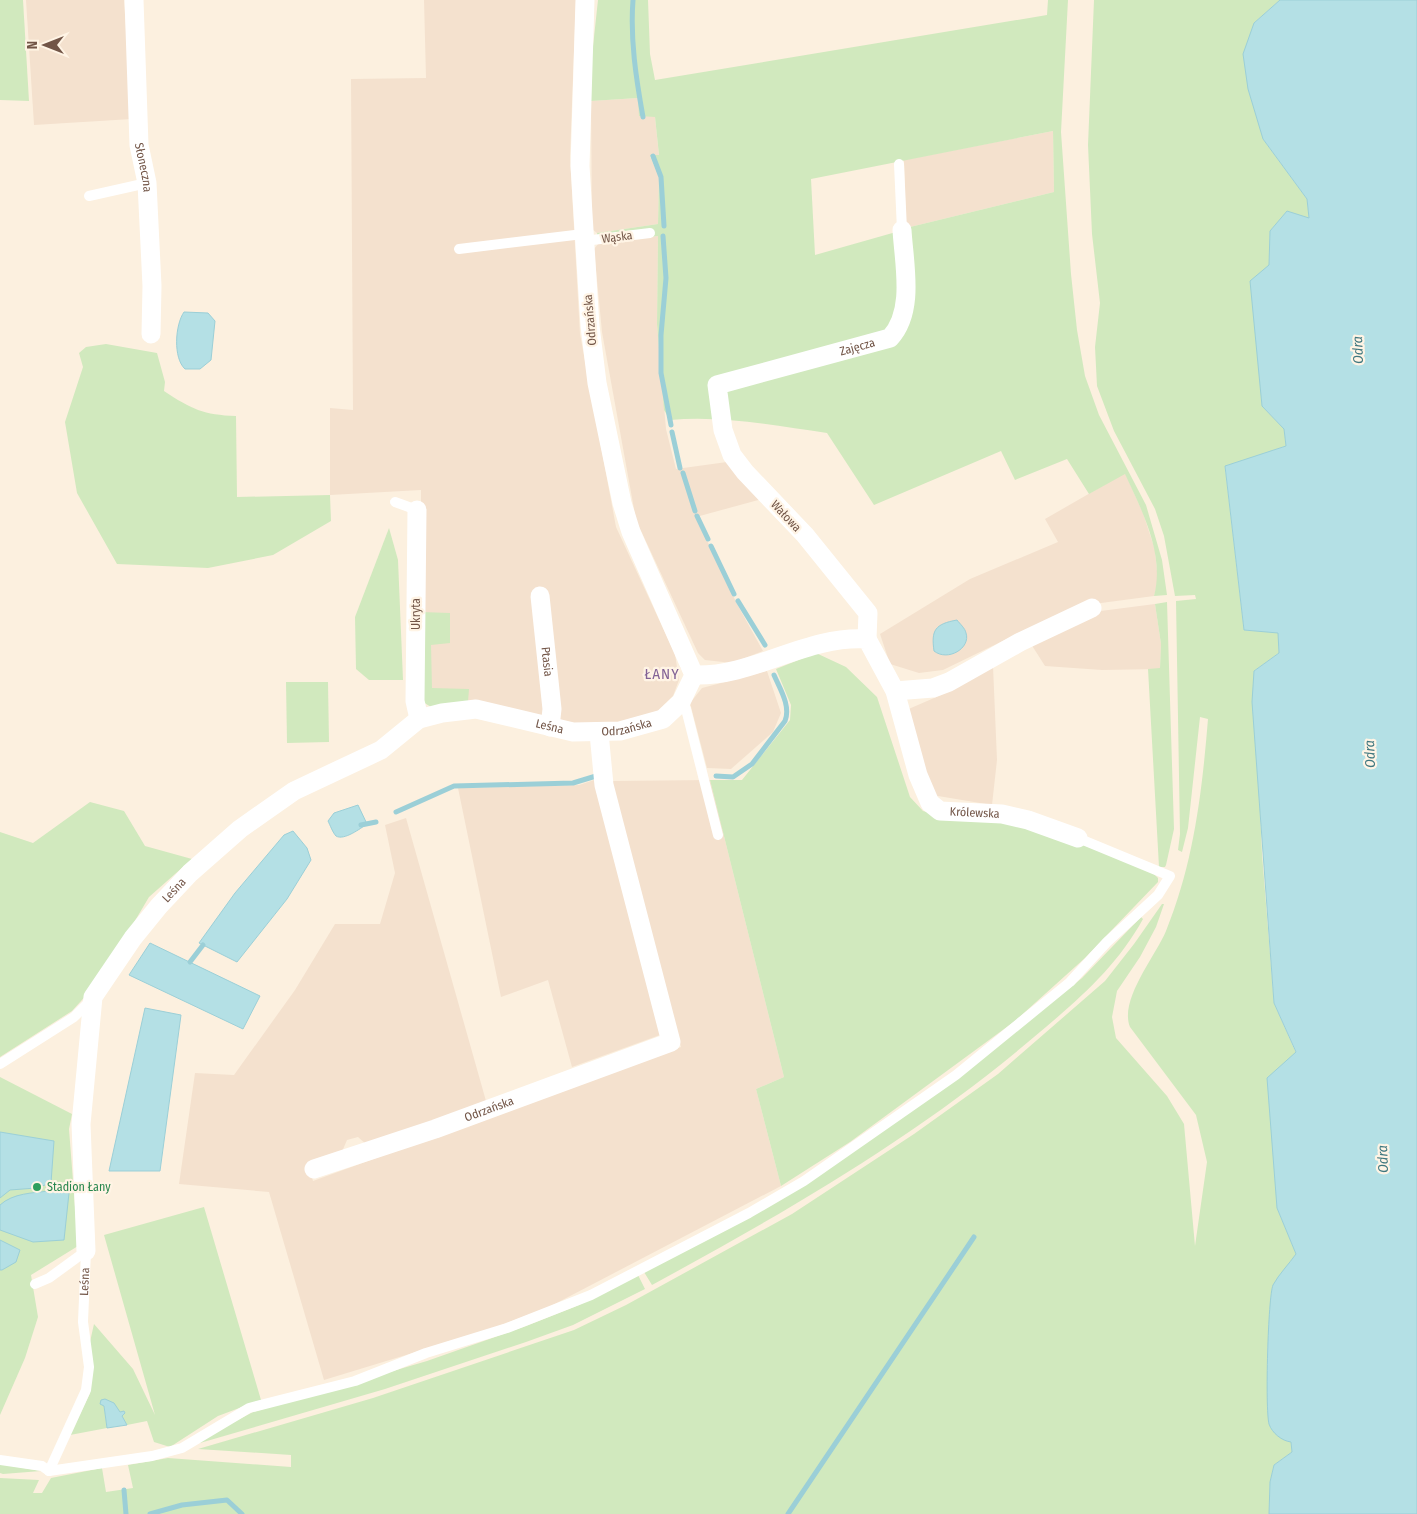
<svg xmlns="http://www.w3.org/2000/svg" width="1417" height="1514" viewBox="0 0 1417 1514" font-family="'Fira Sans Condensed',sans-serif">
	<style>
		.residential { fill: #f4e1ce }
		.green { fill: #d1e9be; fill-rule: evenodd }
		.water { fill: #b4e0e5; stroke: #9bcfd7 }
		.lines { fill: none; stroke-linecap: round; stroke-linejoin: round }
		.stream { stroke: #9bcfd7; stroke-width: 5 }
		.lane { stroke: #fff; stroke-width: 10 }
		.street { stroke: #fff; stroke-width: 19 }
		.leisure-dot { fill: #2e9e5b; stroke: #fff4e5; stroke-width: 2 }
		.labels { text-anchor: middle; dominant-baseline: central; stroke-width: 4.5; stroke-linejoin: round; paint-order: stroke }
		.street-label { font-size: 12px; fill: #725547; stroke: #fff4e5 }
		.leisure-label { font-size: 12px; fill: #27864d; stroke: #fff4e5; text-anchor: start }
		.water-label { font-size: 14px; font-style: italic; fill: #3f777f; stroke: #fff4e5 }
		.quarter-label { font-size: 15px; letter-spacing: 1px; fill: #836396; stroke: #fff4e5 }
	</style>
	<rect width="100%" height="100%" fill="#fcf0df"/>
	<g class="residential">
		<path d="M26 0H124L132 119 34 125Z"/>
		<path d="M424 0H576L570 156 580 334 616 527 675 654 679 680 673 696 647 721 566 727 421 695V490L330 495V408L353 410 351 79 426 78Z"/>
		<path d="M638 98 655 117 659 156H650L659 177 658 224 597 233 592 229 591 101Z"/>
		<path d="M1053 131 1054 192 906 228 904 160Z"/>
		<path d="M658 236 657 324 666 429 676 469 727 462 762 499 696 517 737 604 763 651 732 663 705 660 698 653 636 520 602 332 594 249 599 243Z"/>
		<path d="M1125 473 1143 513 1155 550 1158 582 1154 596 1086 605 1021 632 943 670 919 673 890 664 880 634 970 579 1058 542 1045 519Z"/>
		<path d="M1155 604 1161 644 1160 669 1102 670 1045 666 1031 644 1093 612Z"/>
		<path d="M993 666 997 760 992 805 932 795 904 711 941 695Z"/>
		<path d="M767 671 781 713 773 732 731 769 707 768 690 703 702 688Z"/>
		<path d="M594 780 660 1035 572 1067 548 980 501 997 458 788 579 785Z"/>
		<path d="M710 780 784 1077 756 1089 781 1186 549 1307 488 1330 324 1380 269 1192 179 1184 195 1073 234 1075 295 990 335 924H380L395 873 385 825 406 818 486 1101 367 1145 358 1137 347 1140 341 1154 308 1164 313 1181 681 1047 625 839 612 781Z"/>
	</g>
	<g class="green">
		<path d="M0 0H23L29 101 0 100Z"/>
		<path d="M598 0H648L650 54 655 80 1047 15 1048 0H1068L1061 132 1071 274 1077 330 1085 376 1099 415 1146 505 1162 560 1167 595 1154 596C1165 554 1142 511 1125 474L1089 494 1067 459 1015 480 1001 451 874 505 827 433C776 426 722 415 670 420L664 410 657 324 658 236 599 243 597 233 658 224 659 177 650 155H659L655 117 639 116 638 98 591 101 590 74ZM1053 131 1054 192 906 228 899 336 887 333 898 305 896 232 815 255 811 179Z"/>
		<path d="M1094 0H1280L1254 23 1263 139 1307 199 1309 219 1287 212 1270 231 1269 265 1260 367 1262 406 1284 429 1286 446 1225 467 1244 630 1278 632 1279 653 1254 671 1262 854 1274 1003 1296 1053 1277 1208 1296 1254 1273 1286 1267 1355 1269 1424 1291 1441 1292 1452 1274 1465 1270 1482 1269 1514H0V1478L39 1480 33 1493H42L51 1478 102 1468 106 1492 133 1488 128 1465 168 1458 291 1467V1455L198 1449 373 1398 574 1330 626 1305 792 1214 914 1134 998 1074 1105 981 1134 944 1162 904H1164L1156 927 1140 957 1117 991 1112 1017 1116 1038 1167 1096 1184 1124 1195 1246 1207 1162 1196 1115 1130 1027C1119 1000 1155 957 1166 931 1194 862 1202 792 1208 719L1200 717 1188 828 1182 852 1178 850 1180 834 1176 601 1196 599 1195 595 1175 596 1164 536 1155 509 1114 431 1097 386 1095 347 1100 303 1092 234 1088 145Z"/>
		<path d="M106 344 157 353 165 382 164 391C191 409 204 415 236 416L237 497 330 495 331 521 273 555 208 568 117 564 77 493 65 422 83 367 79 353 86 347Z"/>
		<path d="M389 528 398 560 403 680H369L356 669 355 617Z"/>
		<path d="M1167 602 1174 829 1166 865 1165 867H1159L1148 669 1160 668 1161 644 1155 604Z"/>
		<path d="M421 612 450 613V643L431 645 432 688 469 689 468 702 431 707 423 702Z"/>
		<path d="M816 653 846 667 877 697 910 797 923 811 937 815 1002 818 1073 841 1152 872 1158 878V882L1085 958 1015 1021 850 1142 781 1186 756 1089 784 1077 710 780H742L790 720 791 705 776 669Z"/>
		<path d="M286 682H328L329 742 287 743Z"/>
		<path d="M90 802 124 811 145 846 192 859 149 897 100 980 72 1011 0 1057V832L33 843Z"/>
		<path d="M1141 917 1143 919C1116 968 1077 1001 1034 1037 918 1136 786 1212 652 1285L644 1272 728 1229 941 1091 1082 978Z"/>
		<path d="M0 1077 72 1114 69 1129 78 1246 31 1275 38 1317 25 1358 0 1415Z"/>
		<path d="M204 1207 261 1400 218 1416 170 1447 154 1442 147 1421 127 1425 121 1415 125 1413 124 1411 120 1412 104 1406 107 1428 70 1435 90 1393 87 1355 94 1324 133 1369 155 1415 104 1235Z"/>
		<path d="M638 1275 645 1289 573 1325 526 1342 385 1389 200 1443 203 1438 253 1412 427 1361 526 1326 579 1305Z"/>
		<path d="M0 1464 41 1471 3 1474 0 1473Z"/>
	</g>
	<g class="water">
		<path d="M1280 0H1417V1514H1269L1270 1482 1274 1465 1292 1452 1291 1442C1282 1441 1272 1433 1269 1424 1265 1408 1268 1297 1273 1285 1279 1274 1289 1264 1296 1254L1277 1208 1267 1078 1296 1052 1274 1003 1252 702 1254 671 1279 653 1278 633 1244 630 1225 466 1286 446 1284 429 1262 406 1250 281 1269 265 1270 231 1287 211 1309 218 1307 199 1263 139 1248 89 1243 54 1254 23Z"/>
		<path d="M184 312 208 313 215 321 211 360 200 369H185C173 358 175 325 184 312Z"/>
		<path d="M957 620C960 624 965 628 966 633 971 648 948 662 934 651 931 630 935 624 957 620Z"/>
		<path d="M358 805 367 824C361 828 344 841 336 836 333 833 330 825 328 821L334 813Z"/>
		<path d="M293 831 307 848 311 860 287 899 237 962 199 943 235 893 284 835Z"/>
		<path d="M150 943 260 996 243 1029 129 975Z"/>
		<path d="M145 1008 181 1015 160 1171H109Z"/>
		<path d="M0 1132 54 1141 51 1183 36 1188 10 1190 0 1198Z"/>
		<path d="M49 1191 69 1193 64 1240 33 1242 0 1230V1205C13 1193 33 1193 49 1191Z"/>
		<path d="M0 1240 20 1250 16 1262 2 1270H0Z"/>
		<path d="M105 1399 114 1403 120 1412 124 1411 125 1413 122 1416 127 1425 107 1428 104 1406 100 1404 101 1400Z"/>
	</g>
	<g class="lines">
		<g class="stream">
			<path d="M633 0C630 39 636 78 643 117"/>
			<path d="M653 156 661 177 664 226"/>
			<path d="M663 236 666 278 661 335V373L671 425"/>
			<path d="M672 432 680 468"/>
			<path d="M683 473 695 511"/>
			<path d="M697 516 708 539"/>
			<path d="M711 546 734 594"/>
			<path d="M738 601 765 645"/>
			<path d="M716 776 733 777 752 764 785 721C791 706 780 689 774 675"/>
			<path d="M396 812 454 786 573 783 596 776"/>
			<path d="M361 825 376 822"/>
			<path d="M190 962 203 945"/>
			<path d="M124 1490 126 1514"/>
			<path d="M150 1514 182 1505 227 1500 242 1514"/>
			<path d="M788 1514 974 1237"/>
		</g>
		<g class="lane">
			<path d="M899 164 902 230"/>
			<path d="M89 196 147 183"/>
			<path d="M584 241 650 233"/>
			<path d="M459 249 583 234"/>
			<path d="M395 502 417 510"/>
			<path d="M681 702 686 709 718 835"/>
			<path d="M0 1064 74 1017 91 1000"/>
			<path d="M35 1284 49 1278 86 1251"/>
			<path d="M0 1460 42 1466 49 1471"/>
			<path d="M49 1471 152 1456 182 1448 249 1408 355 1381 426 1353 507 1328 591 1295 749 1213 804 1181 956 1075 1070 982 1107 942 1158 895 1170 876 1078 838"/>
			<path id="s1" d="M49 1471 86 1390 89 1367 83 1322 86 1251"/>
		</g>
		<g class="street">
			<path id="s2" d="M134 0 139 145 147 183 152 286 151 334"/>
			<path d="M417 510 415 701 419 719"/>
			<path id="s3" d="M540 596 552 709 550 727"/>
			<path id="s4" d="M867 639 868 613 805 535 745 472 732 455 723 430 717 385 890 338C915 311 904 264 902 230"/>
			<path id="s5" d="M694 675C754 677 806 635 867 639L895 691 918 775 930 803 940 811 1002 814 1028 820 1078 838"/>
			<path d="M895 691 933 688 949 682 1020 642 1092 608"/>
			<path id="s6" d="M314 1169 435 1129 671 1042 604 785 599 733"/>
			<path id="s7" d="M86 1251 81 1124 93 997 133 938 159 906 190 873 240 829 294 791 381 750 419 719 442 713 476 709 573 732 620 731 663 719 681 702 694 675 631 532 622 503 597 383 590 326 580 166 585 0"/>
		</g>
	</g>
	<circle class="leisure-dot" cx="37" cy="1187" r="5"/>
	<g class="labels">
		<g class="street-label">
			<text stroke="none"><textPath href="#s2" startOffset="168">Słoneczna</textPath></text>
			<text transform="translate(617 237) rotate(-8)">Wąska</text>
			<text transform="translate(590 320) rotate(-95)">Odrzańska</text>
			<text stroke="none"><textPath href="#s4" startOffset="452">Zajęcza</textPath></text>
			<text transform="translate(786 516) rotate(47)">Wałowa</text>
			<text transform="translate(416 614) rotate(-90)">Ukryta</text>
			<text stroke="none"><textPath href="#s3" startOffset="66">Ptasia</textPath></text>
			<text stroke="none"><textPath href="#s7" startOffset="824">Leśna</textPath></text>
			<text stroke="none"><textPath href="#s7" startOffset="902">Odrzańska</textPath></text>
			<text stroke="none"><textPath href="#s5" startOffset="402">Królewska</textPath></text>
			<text stroke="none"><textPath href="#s7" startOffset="389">Leśna</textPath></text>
			<text stroke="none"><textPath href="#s6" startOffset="185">Odrzańska</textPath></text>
			<text stroke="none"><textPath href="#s1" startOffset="198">Leśna</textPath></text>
		</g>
		<g class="leisure-label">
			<text x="47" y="1187">Stadion Łany</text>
		</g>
		<g class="water-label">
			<text transform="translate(1358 350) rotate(-92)">Odra</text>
			<text transform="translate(1370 754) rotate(-92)">Odra</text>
			<text transform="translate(1383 1159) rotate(-92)">Odra</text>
		</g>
		<g class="quarter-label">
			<text x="662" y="674">ŁANY</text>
		</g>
	</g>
	<g transform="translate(45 45) rotate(270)" stroke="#fff4e5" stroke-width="4" paint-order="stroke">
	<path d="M0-4L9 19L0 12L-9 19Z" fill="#725547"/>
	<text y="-8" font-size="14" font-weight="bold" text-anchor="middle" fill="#725547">N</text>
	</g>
</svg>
